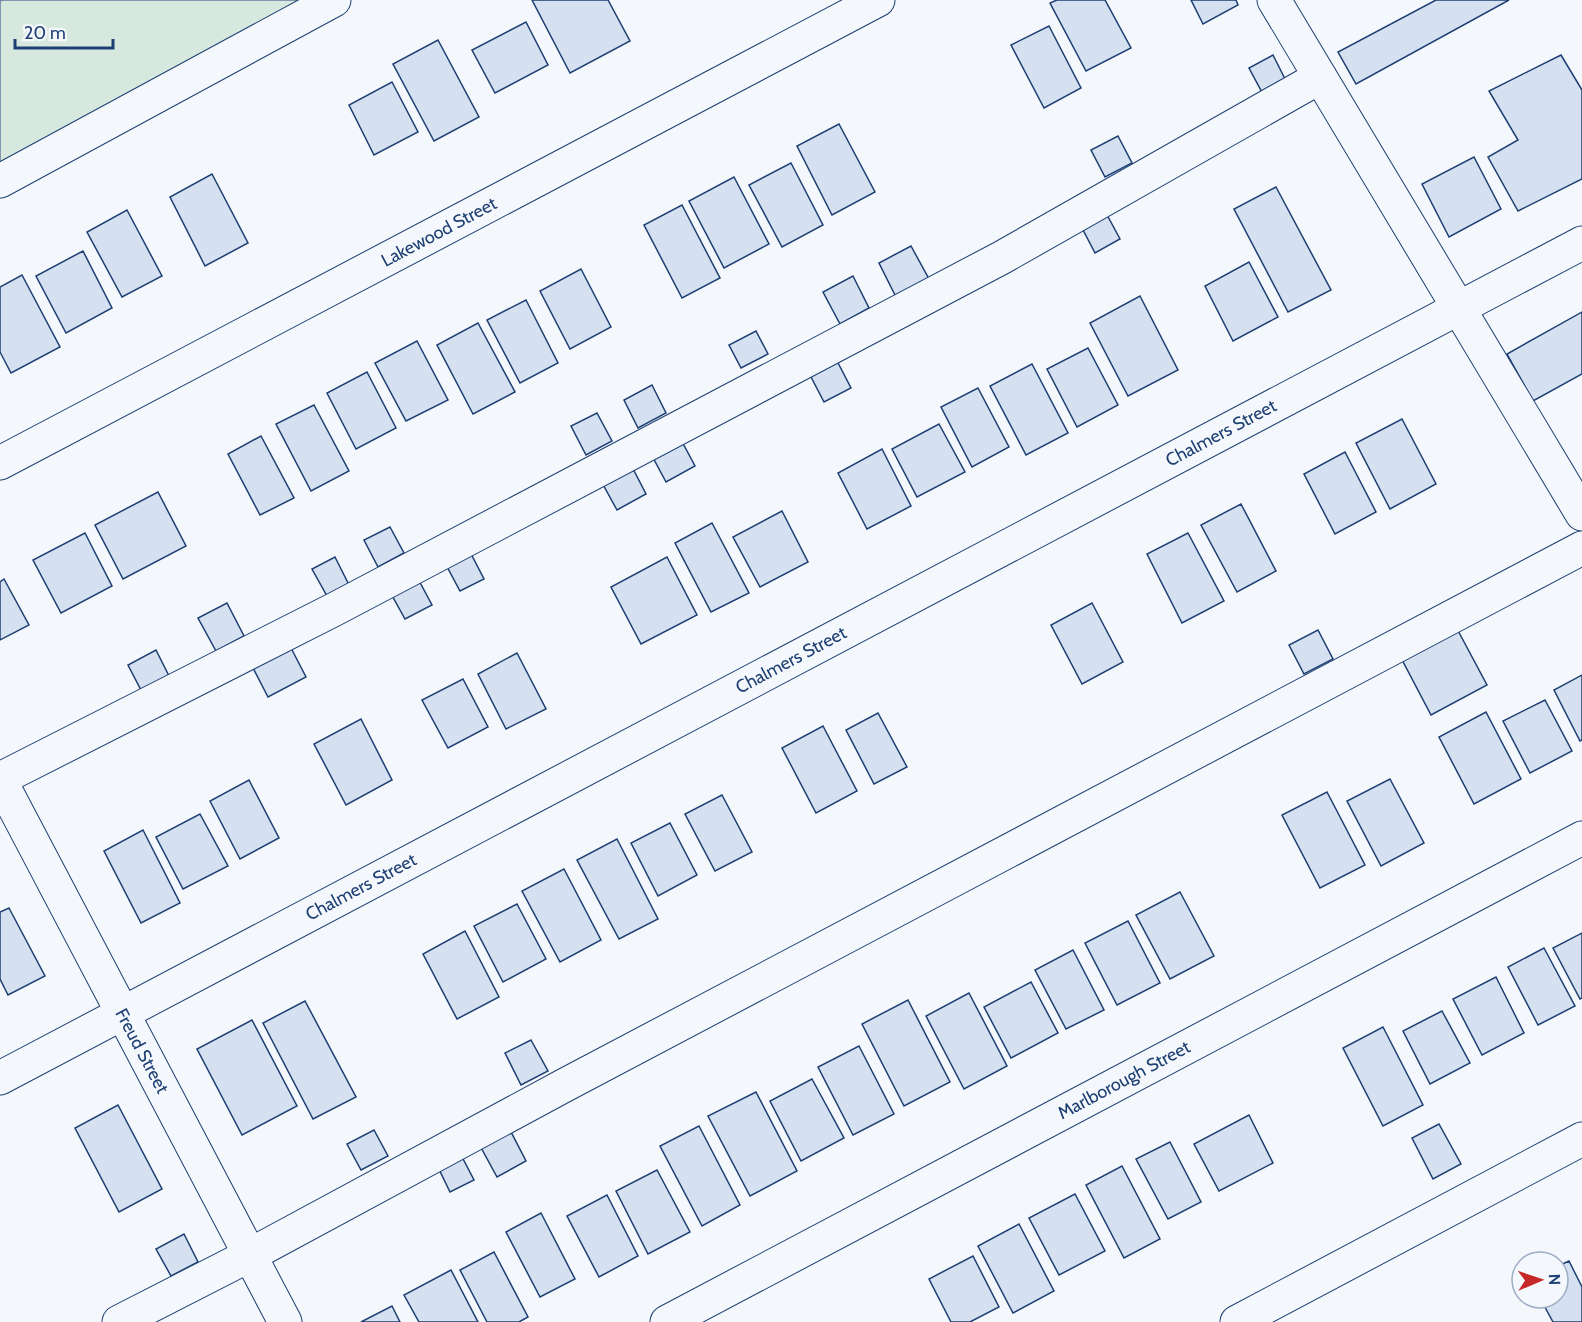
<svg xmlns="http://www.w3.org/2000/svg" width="1582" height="1322" viewBox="0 0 1582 1322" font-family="Cabin,sans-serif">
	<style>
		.green { fill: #d7e8df; stroke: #687fa3; stroke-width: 1.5 }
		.building { fill: #d5e0f0; stroke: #1d3f73; stroke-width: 1.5 }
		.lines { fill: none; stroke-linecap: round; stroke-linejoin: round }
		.minor-casing { stroke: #1d3f73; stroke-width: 35 }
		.minor { stroke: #f4f7fb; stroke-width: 33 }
		.labels { text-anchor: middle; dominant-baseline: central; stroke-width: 4.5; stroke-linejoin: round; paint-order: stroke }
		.street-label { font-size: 18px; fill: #1d3f73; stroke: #f4f7fb }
	</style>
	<rect width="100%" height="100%" fill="#f4f7fb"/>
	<path class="green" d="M2 0H300L0 163V1Z"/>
	<g class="building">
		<path d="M532 0H608L630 41 570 73Z"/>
		<path d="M1057 0H1105L1131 48 1086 71 1050 3Z"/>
		<path d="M1191 0H1236L1238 5 1203 24Z"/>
		<path d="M1436 0H1509L1356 84 1338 52Z"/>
		<path d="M526 22 548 65 495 93 472 50Z"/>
		<path d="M1049 26 1081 88 1044 108 1011 45Z"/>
		<path d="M438 40 479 117 434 141 393 64Z"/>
		<path d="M1273 55 1287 83 1264 96 1249 68Z"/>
		<path d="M1561 55 1582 90V179L1518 211 1488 157 1518 140 1489 91Z"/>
		<path d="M392 82 418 132 374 155 349 105Z"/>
		<path d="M839 124 875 192 832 215 797 146Z"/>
		<path d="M1118 136 1132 163 1105 177 1091 150Z"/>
		<path d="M1474 157 1501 209 1449 237 1422 184Z"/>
		<path d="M791 163 823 225 782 247 749 185Z"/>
		<path d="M212 174 248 243 205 266 170 197Z"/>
		<path d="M734 177 769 244 724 268 689 201Z"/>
		<path d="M1276 187 1331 290 1288 312 1234 209Z"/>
		<path d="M682 205 720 278 682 298 644 225Z"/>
		<path d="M127 210 162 276 122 297 87 232Z"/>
		<path d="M1106 213 1120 239 1095 253 1081 226Z"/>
		<path d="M911 246 929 279 896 297 879 263Z"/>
		<path d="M83 251 112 308 66 333 36 276Z"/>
		<path d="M1249 262 1278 317 1233 341 1205 286Z"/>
		<path d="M581 269 611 327 570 349 540 291Z"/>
		<path d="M22 275 60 347 11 373 0 352V287Z"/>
		<path d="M853 276 869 308 840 324 823 292Z"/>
		<path d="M1140 296 1178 370 1128 396 1090 323Z"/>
		<path d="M526 300 558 363 520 383 487 320Z"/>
		<path d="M1582 312V374L1533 401 1507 354Z"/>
		<path d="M478 323 515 392 473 414 437 345Z"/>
		<path d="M756 331 768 354 741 368 729 345Z"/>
		<path d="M417 341 448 400 406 421 375 363Z"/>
		<path d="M1088 348 1118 405 1077 427 1047 369Z"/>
		<path d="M836 359 851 388 824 402 809 373Z"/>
		<path d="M1032 364 1068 433 1026 455 990 386Z"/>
		<path d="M367 372 396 428 356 449 327 393Z"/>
		<path d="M652 385 666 413 638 428 624 400Z"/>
		<path d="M978 388 1009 447 972 467 941 407Z"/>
		<path d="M314 405 349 471 311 491 276 424Z"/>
		<path d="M597 413 612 441 586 455 571 426Z"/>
		<path d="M1402 419 1436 484 1390 509 1356 443Z"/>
		<path d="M939 424 965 472 917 497 892 449Z"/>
		<path d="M261 436 294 498 260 515 228 454Z"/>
		<path d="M679 436 695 466 666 482 650 452Z"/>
		<path d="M882 449 911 506 867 529 838 473Z"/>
		<path d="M1345 452 1376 512 1335 534 1304 474Z"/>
		<path d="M630 463 646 494 617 510 600 479Z"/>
		<path d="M158 492 186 546 123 579 95 525Z"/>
		<path d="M1241 504 1276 571 1237 592 1201 525Z"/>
		<path d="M782 511 808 562 760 587 733 537Z"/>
		<path d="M712 523 749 593 711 612 675 543Z"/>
		<path d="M390 527 404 553 378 567 364 540Z"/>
		<path d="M85 533 112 586 61 613 33 560Z"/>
		<path d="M1188 533 1224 601 1182 623 1147 554Z"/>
		<path d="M468 548 484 579 460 591 444 561Z"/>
		<path d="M335 557 349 585 327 596 312 569Z"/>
		<path d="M667 557 697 615 641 644 611 587Z"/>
		<path d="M416 575 432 605 405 619 389 590Z"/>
		<path d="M4 579 29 625 0 640V582Z"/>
		<path d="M227 603 244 636 216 651 198 618Z"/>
		<path d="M1092 603 1123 662 1082 684 1051 625Z"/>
		<path d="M1455 625 1487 685 1431 715 1399 654Z"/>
		<path d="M1318 630 1333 659 1304 674 1289 645Z"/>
		<path d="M290 646 306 677 268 697 252 666Z"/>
		<path d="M156 650 170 678 142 692 128 665Z"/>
		<path d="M517 653 546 709 506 729 478 674Z"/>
		<path d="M1582 675V740L1580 741 1554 690Z"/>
		<path d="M463 679 488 727 448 748 422 700Z"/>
		<path d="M1545 700 1572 751 1530 773 1503 721Z"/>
		<path d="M1486 712 1521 779 1474 804 1439 737Z"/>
		<path d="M878 713 907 767 874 784 846 730Z"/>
		<path d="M361 719 392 780 346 805 314 744Z"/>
		<path d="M823 726 857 791 816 813 782 748Z"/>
		<path d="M1390 779 1424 843 1381 866 1347 801Z"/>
		<path d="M249 780 279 838 240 859 210 801Z"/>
		<path d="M1327 792 1365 865 1320 888 1282 815Z"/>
		<path d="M722 795 752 852 715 871 685 814Z"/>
		<path d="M200 814 228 866 183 889 156 837Z"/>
		<path d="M670 823 697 875 658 896 631 843Z"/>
		<path d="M143 830 180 903 141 923 104 851Z"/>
		<path d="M617 839 658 919 619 939 577 860Z"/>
		<path d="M564 869 601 940 560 962 522 891Z"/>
		<path d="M1180 892 1214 956 1170 979 1136 915Z"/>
		<path d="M517 904 546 959 503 982 474 926Z"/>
		<path d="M9 908 45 976 8 995 0 979V912Z"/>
		<path d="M1128 921 1160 983 1117 1005 1085 943Z"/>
		<path d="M465 931 499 997 457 1019 423 954Z"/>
		<path d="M1582 933V998L1580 999 1553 948Z"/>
		<path d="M1544 948 1575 1006 1538 1025 1508 967Z"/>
		<path d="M1073 950 1104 1010 1066 1029 1035 970Z"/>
		<path d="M1496 977 1524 1033 1482 1055 1453 999Z"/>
		<path d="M1031 982 1058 1033 1011 1058 984 1007Z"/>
		<path d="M969 993 1007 1066 964 1089 926 1016Z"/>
		<path d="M908 1000 950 1082 904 1106 862 1024Z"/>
		<path d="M305 1001 356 1097 313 1119 263 1023Z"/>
		<path d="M1442 1011 1470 1063 1430 1084 1403 1031Z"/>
		<path d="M252 1020 297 1106 242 1135 197 1049Z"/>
		<path d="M1383 1027 1423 1105 1383 1126 1343 1048Z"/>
		<path d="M531 1040 548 1071 521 1085 505 1053Z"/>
		<path d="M859 1046 894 1114 853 1135 818 1067Z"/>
		<path d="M812 1079 844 1138 801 1161 770 1101Z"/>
		<path d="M756 1092 797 1171 750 1196 708 1116Z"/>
		<path d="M118 1105 162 1189 119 1212 75 1128Z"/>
		<path d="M1249 1115 1273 1163 1219 1191 1194 1144Z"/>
		<path d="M1439 1124 1461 1164 1433 1179 1412 1138Z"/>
		<path d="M508 1126 526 1161 497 1177 478 1142Z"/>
		<path d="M699 1126 740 1205 702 1226 660 1146Z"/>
		<path d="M374 1130 388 1156 361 1170 347 1144Z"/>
		<path d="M1170 1142 1201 1202 1168 1219 1136 1159Z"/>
		<path d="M460 1153 474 1180 450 1192 437 1165Z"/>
		<path d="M1122 1166 1160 1239 1124 1258 1086 1185Z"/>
		<path d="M657 1170 690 1232 648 1254 616 1191Z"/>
		<path d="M1075 1194 1105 1251 1059 1275 1029 1218Z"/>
		<path d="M607 1195 638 1256 599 1277 567 1216Z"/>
		<path d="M541 1213 575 1279 540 1297 506 1232Z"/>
		<path d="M1019 1224 1054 1291 1013 1313 978 1246Z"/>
		<path d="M184 1234 198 1262 171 1276 156 1249Z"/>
		<path d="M494 1252 528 1317 519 1322H487L460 1270Z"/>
		<path d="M973 1256 999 1307 970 1322H951L929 1279Z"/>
		<path d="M1569 1261 1582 1287V1322H1553L1540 1298H1558V1266Z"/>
		<path d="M451 1270 478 1322H419L404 1295Z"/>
		<path d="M392 1306 400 1322H361Z"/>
	</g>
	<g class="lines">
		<defs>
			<g id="minor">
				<path d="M1274 0 1582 514"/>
				<path d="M0 181 334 0"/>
				<path d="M0 463 878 0"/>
				<path d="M0 779 335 609 1001 258 1320 77"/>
				<path d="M0 780 285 1322"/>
				<path d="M0 1078 1582 243"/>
				<path d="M119 1322 250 1255 565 1085 1582 548"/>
				<path d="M667 1322 1582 838"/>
				<path d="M1237 1322 1582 1139"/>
			</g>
		</defs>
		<use href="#minor" class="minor-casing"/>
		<use href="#minor" class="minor"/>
	</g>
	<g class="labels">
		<g class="street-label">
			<text transform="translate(439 232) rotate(-28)">Lakewood Street</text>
			<text transform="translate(1221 433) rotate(-28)">Chalmers Street</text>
			<text transform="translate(791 660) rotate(-28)">Chalmers Street</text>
			<text transform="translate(361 887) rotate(-28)">Chalmers Street</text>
			<text transform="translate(142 1051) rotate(62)">Freud Street</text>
			<text transform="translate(1124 1080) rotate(-28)">Marlborough Street</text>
		</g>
	</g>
	<g transform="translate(1540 1280) rotate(88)"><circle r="28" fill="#f4f7fb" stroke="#9eadc5" stroke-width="1.5"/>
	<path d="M0-4.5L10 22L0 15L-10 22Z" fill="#c62828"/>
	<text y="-9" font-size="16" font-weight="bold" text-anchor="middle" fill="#1d3f73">N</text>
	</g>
	<path d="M15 39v9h98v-9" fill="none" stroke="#1d3f73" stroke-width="3"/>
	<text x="24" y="39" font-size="18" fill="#1d3f73" stroke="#f4f7fb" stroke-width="4.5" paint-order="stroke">20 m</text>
</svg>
